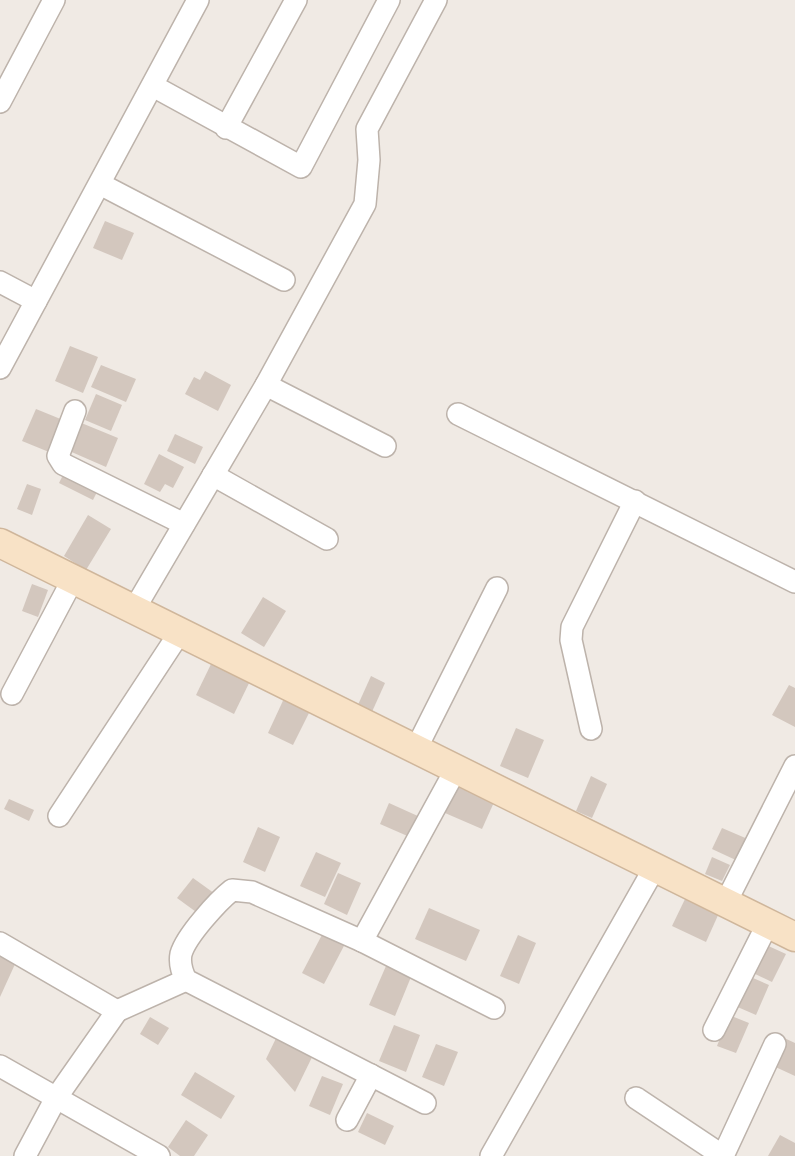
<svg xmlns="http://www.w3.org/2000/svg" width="795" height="1156" viewBox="0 0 795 1156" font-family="Figtree,sans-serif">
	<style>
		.building { fill: #d3c7be }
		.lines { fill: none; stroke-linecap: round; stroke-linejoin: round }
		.street-casing { stroke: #bdb3ab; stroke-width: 24 }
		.secondary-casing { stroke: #cfb69b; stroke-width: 31 }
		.street { stroke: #fff; stroke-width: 21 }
		.secondary { stroke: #f8e2c6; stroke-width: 28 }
	</style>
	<rect width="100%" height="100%" fill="#f0eae4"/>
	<g class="building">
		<path d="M105 221 134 233 122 260 93 248Z"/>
		<path d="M70 346 98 357 83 393 55 381Z"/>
		<path d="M101 365 136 379 126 402 91 387Z"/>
		<path d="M205 371 231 385 218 411 185 394 194 377 200 380Z"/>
		<path d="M96 394 122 405 111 431 85 420Z"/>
		<path d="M36 409 63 420 49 452 22 441Z"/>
		<path d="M79 422 118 438 106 467 67 450Z"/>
		<path d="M175 434 203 447 195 464 167 451Z"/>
		<path d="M159 454 184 467 173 488 165 484 160 492 144 484Z"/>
		<path d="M66 469 100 486 93 500 59 483Z"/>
		<path d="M27 484 41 489 32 515 17 509Z"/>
		<path d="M88 515 111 529 86 570 64 556Z"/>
		<path d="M32 584 48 590 38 617 22 611Z"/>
		<path d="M263 597 286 611 264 647 241 633Z"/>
		<path d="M213 660 251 679 234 714 196 695Z"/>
		<path d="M371 676 385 683 371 714 357 707Z"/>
		<path d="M789 685 795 688V727L772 715Z"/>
		<path d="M287 692 313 705 293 745 268 733Z"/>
		<path d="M516 728 544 740 528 778 500 766Z"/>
		<path d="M591 776 607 784 592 818 576 811Z"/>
		<path d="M458 784 495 800 482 829 445 813Z"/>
		<path d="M9 799 34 810 29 821 4 809Z"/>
		<path d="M389 803 420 817 412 838 380 824Z"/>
		<path d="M258 827 280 837 265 872 243 862Z"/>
		<path d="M722 828 750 840 740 862 712 849Z"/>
		<path d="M316 852 341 863 325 897 300 886Z"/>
		<path d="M712 857 730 865 722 881 705 874Z"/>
		<path d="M338 873 361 883 347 915 324 904Z"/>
		<path d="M193 878 218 896 203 917 177 898Z"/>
		<path d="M686 897 719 913 706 942 672 926Z"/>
		<path d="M429 908 480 930 466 961 415 939Z"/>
		<path d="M324 931 346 942 324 984 302 973Z"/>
		<path d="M518 935 536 943 519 984 500 976Z"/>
		<path d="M764 944 786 954 772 982 751 972Z"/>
		<path d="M0 954 16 962 0 997Z"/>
		<path d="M386 966 411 977 395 1016 369 1005Z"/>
		<path d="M746 975 769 985 756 1015 733 1005Z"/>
		<path d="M729 1015 749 1023 736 1053 717 1046Z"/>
		<path d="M150 1017 169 1028 158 1045 140 1034Z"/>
		<path d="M394 1025 420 1035 406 1072 379 1061Z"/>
		<path d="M279 1032 316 1049 295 1092 266 1059Z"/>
		<path d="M782 1037 795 1043V1076L769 1064Z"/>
		<path d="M436 1044 458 1052 444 1086 422 1077Z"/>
		<path d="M195 1072 235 1096 221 1119 181 1095Z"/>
		<path d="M322 1076 343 1084 330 1115 309 1106Z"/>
		<path d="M367 1113 394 1126 385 1145 358 1132Z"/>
		<path d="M186 1120 208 1135 194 1156H180L168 1147Z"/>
		<path d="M780 1135 795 1143V1156H768Z"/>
	</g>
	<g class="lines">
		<defs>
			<g id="street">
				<path d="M153 86 301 167 389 0"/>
				<path d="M0 102 54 0"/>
				<path d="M226 128 296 0"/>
				<path d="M100 184 284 280"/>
				<path d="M0 282 36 301"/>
				<path d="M0 368 198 0"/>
				<path d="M266 385 385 446"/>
				<path d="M75 411 58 456 63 464 184 524"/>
				<path d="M458 414 795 582"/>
				<path d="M213 475 327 539"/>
				<path d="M135 608 266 385 365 204 369 160 367 129 436 0"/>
				<path d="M12 694 73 579"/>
				<path d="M591 729 571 640 572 627 635 501"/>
				<path d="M416 749 497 588"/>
				<path d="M59 816 180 632"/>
				<path d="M726 902 795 766"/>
				<path d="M362 941 456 769"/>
				<path d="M0 943 117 1011 56 1098 25 1156"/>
				<path d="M117 1011 186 980"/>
				<path d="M714 1030 768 923"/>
				<path d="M0 1066 159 1156"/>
				<path d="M636 1098 723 1156"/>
				<path d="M425 1103 186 980C182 972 179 964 181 954 186 936 218 901 232 890L252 892 362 941 494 1008"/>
				<path d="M347 1120 371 1075"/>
				<path d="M491 1156 655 867"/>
				<path d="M723 1156 775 1044"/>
			</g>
			<path id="secondary" d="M0 543 795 937"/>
		</defs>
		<use href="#street" class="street-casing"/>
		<use href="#secondary" class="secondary-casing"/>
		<use href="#street" class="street"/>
		<use href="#secondary" class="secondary"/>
	</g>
</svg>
